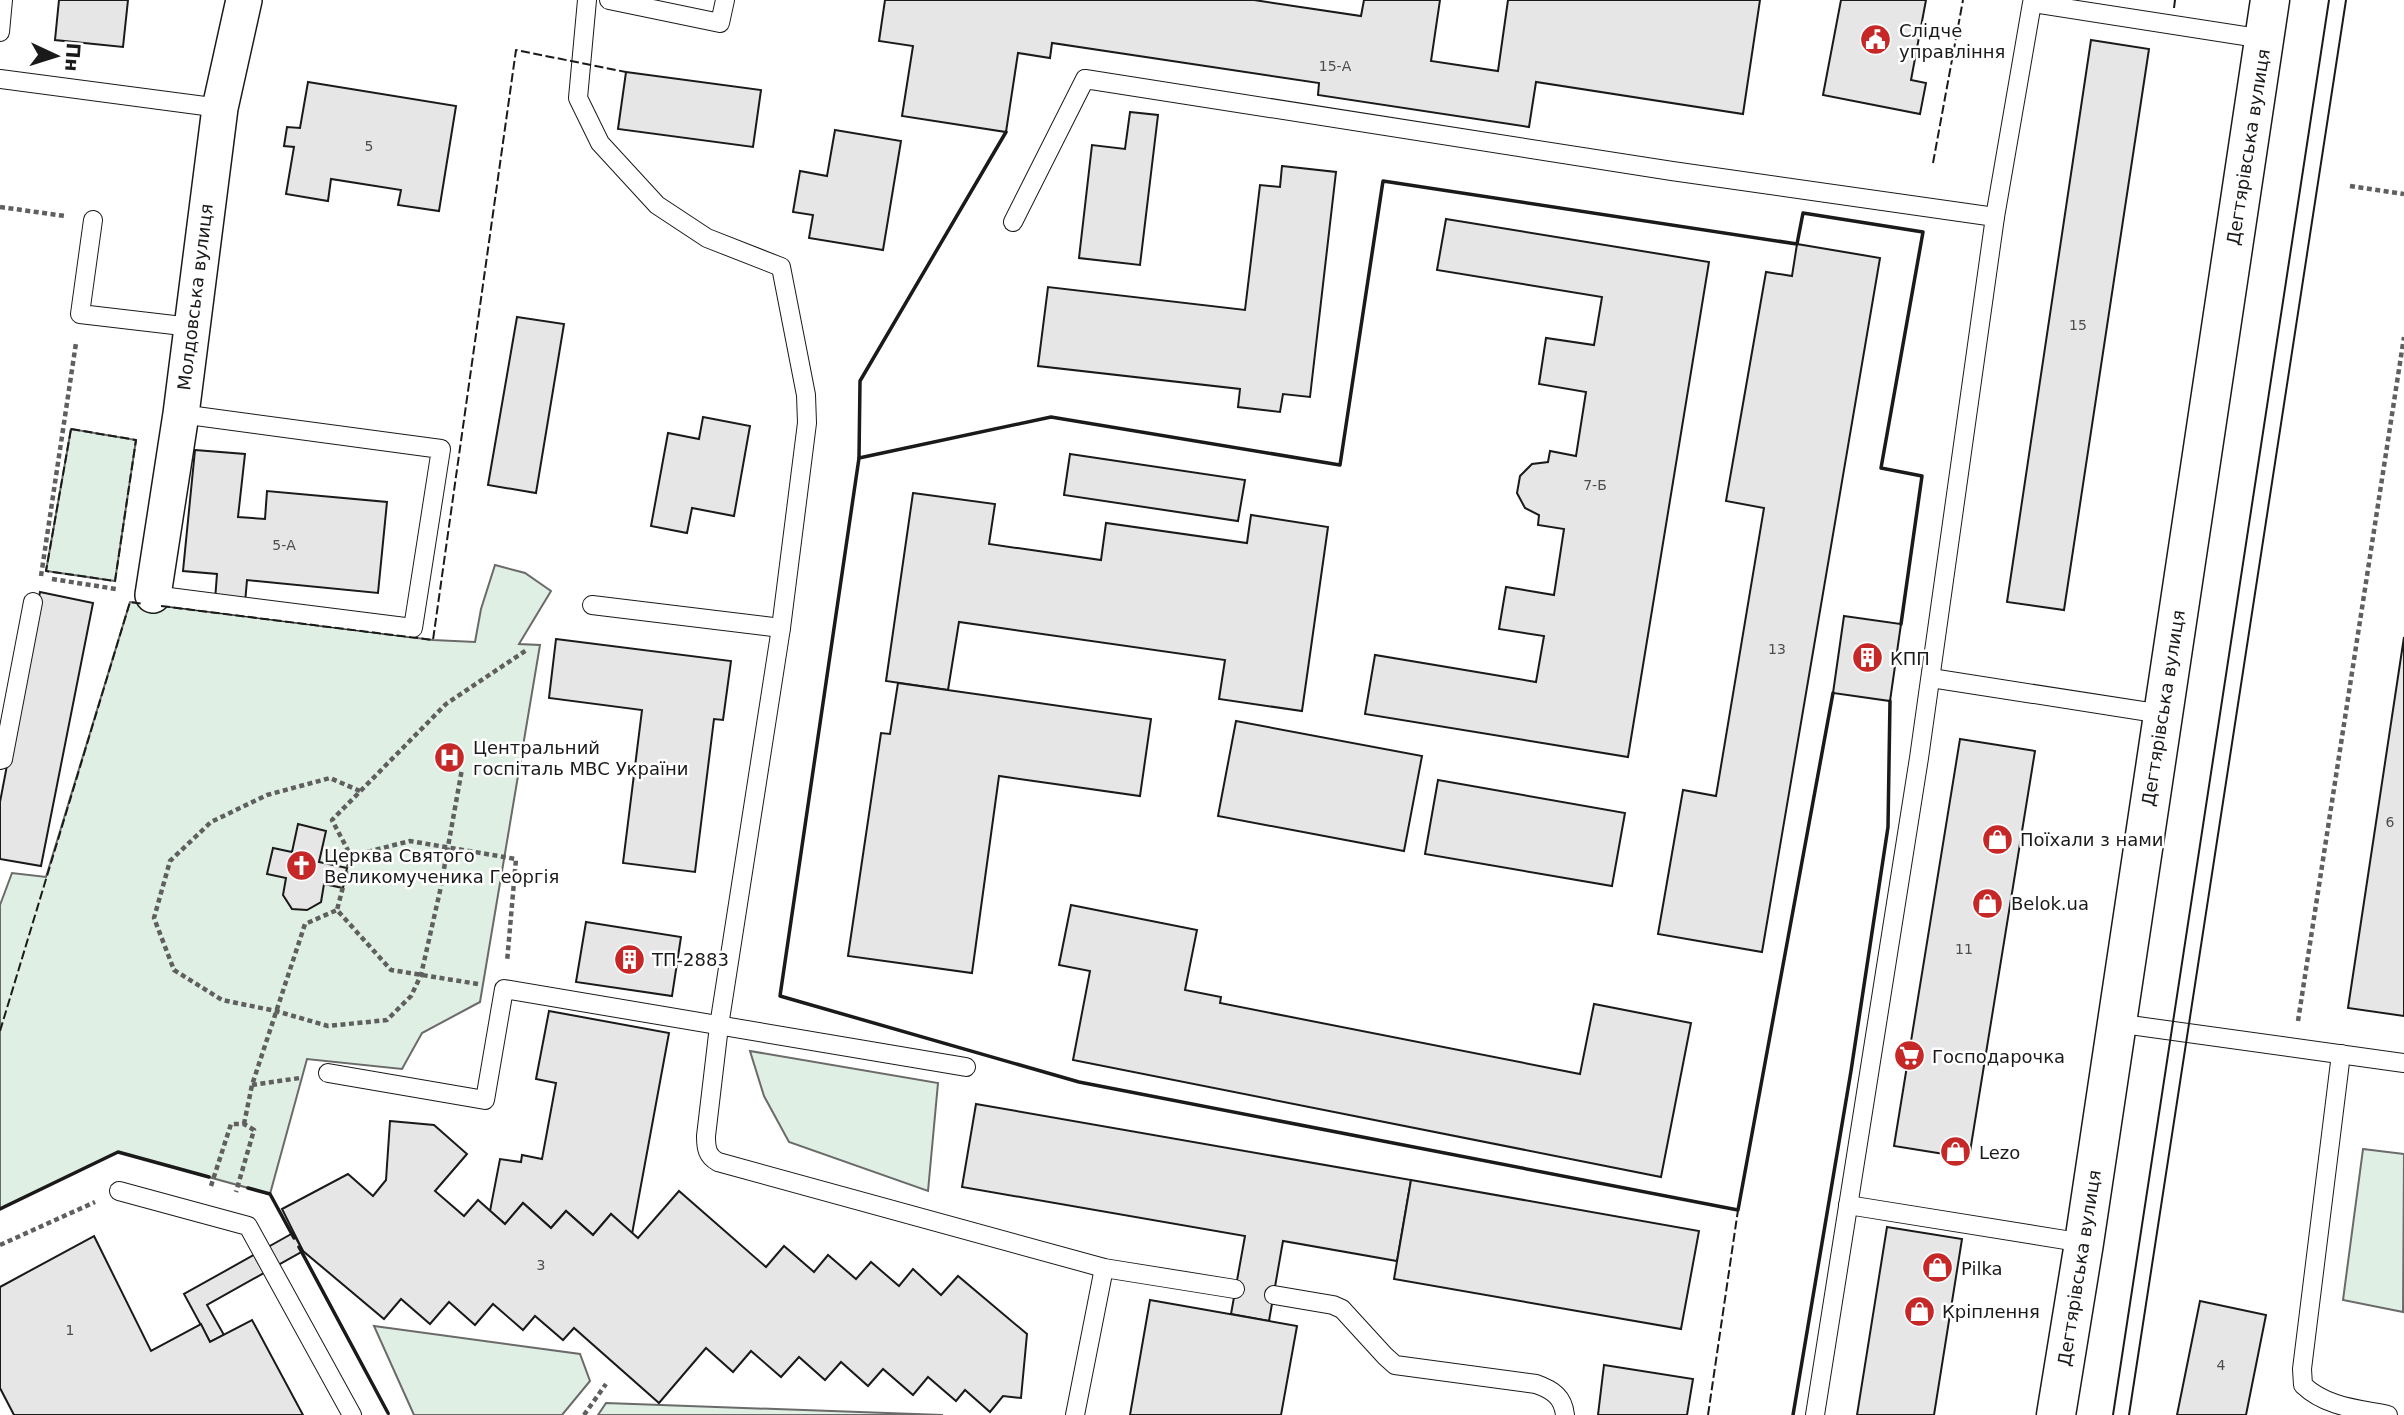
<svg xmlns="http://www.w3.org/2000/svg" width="2404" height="1415" viewBox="0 0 2404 1415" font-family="'DejaVu Sans',sans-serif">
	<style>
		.green { fill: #e0efe3; stroke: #6a6a6a; stroke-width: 2 }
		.building { fill: #e6e6e6; stroke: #1a1a1a; stroke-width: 2 }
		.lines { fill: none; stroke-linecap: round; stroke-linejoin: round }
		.lane-casing { stroke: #1a1a1a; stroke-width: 20 }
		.street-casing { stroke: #1a1a1a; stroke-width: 38 }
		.secondary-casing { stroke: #1a1a1a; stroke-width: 41 }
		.path { stroke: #5f5f5f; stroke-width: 4.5; stroke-dasharray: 5 3.5; stroke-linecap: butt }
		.lane { stroke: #fff; stroke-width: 18 }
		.street { stroke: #fff; stroke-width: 35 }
		.secondary { stroke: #fff; stroke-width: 38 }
		.tram { stroke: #1a1a1a; stroke-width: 2 }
		.fence { stroke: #1a1a1a; stroke-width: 2; stroke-dasharray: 9 3.5; stroke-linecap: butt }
		.wall { stroke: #1a1a1a; stroke-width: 3.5 }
		.labels { text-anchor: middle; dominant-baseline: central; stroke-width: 5; stroke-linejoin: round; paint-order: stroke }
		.number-label { font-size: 14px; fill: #4d4d4d }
		.poi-label { font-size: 18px; fill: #1a1a1a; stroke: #fff; text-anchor: start }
		.street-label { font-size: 18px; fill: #1a1a1a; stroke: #fff }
	</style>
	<rect width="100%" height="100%" fill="#fff"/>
	<g class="green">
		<path d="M71 429 136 440 115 581 46 571Z"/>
		<path d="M495 565 525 573 551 591 519 644 540 645 480 1002 422 1033 402 1069 307 1059 270 1194 118 1152 0 1209V905L12 873 46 877 130 602 433 640 475 642 481 609Z"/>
		<path d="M750 1051 938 1083 928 1191 789 1142 764 1096Z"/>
		<path d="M2363 1149 2404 1154 2403 1312 2343 1300Z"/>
		<path d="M374 1326 580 1354 590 1381 562 1415H414Z"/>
		<path d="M606 1403 943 1415H598Z"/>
	</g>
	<g class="building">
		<path d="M59 0H128L123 47 55 40Z"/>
		<path d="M885 0H1254L1361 16 1364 0H1440L1431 61 1498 71 1508 0H1760L1743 114 1536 82 1529 127 1318 95 1319 83 1052 43 1050 58 1018 53 1006 132 902 116 913 46 879 41Z"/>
		<path d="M1841 0H1926L1911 80 1926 83 1920 114 1823 95Z"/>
		<path d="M2091 40 2149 49 2064 610 2007 602Z"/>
		<path d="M626 72 761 90 753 147 618 129Z"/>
		<path d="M308 82 456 106 439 211 398 205 401 190 331 179 328 201 286 194 294 147 284 146 287 127 300 128Z"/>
		<path d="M1130 112 1158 115 1140 265 1079 258 1092 145 1125 149Z"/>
		<path d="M835 130 901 141 883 250 809 238 813 215 793 212 800 171 827 176Z"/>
		<path d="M1282 166 1336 172 1310 397 1283 394 1280 412 1238 407 1240 389 1038 366 1048 287 1245 310 1260 185 1280 187Z"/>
		<path d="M1446 219 1709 262 1628 757 1365 714 1375 655 1536 682 1544 636 1499 629 1506 587 1554 595 1564 529 1538 525 1539 515 1525 508 1517 493 1520 476 1532 464 1548 462 1550 451 1576 456 1586 392 1539 384 1546 338 1594 345 1602 297 1437 270Z"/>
		<path d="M1797 244 1880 258 1762 952 1658 934 1683 790 1716 796 1764 508 1726 501 1766 272 1792 276Z"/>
		<path d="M517 317 564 324 536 493 488 485Z"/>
		<path d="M703 417 750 426 734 516 692 508 687 533 651 526 668 433 699 439Z"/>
		<path d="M195 450 245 454 238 517 265 519 267 491 387 502 378 593 247 580 245 603 215 600 217 574 183 571Z"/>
		<path d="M1070 454 1245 480 1238 521 1064 495Z"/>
		<path d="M913 493 995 504 989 544 1101 560 1106 523 1247 543 1251 515 1328 527 1302 711 1219 699 1225 660 959 622 948 690 886 681Z"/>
		<path d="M40 592 93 603 41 866 0 859V802Z"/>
		<path d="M1844 616 1901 624 1890 701 1833 693Z"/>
		<path d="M2404 637V1016L2348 1008Z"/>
		<path d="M556 639 731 661 723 720 714 719 695 872 623 863 642 710 549 698Z"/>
		<path d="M898 683 1151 719 1140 796 999 776 972 973 848 956 881 733 890 734Z"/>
		<path d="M1236 721 1422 756 1404 851 1218 816Z"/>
		<path d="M1960 739 2035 751 1969 1158 1894 1146Z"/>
		<path d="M1438 780 1625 813 1612 886 1425 854Z"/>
		<path d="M298 824 326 831 319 862 347 868 343 888 324 884 321 902 307 910 292 909 283 895 286 878 267 874 273 848 292 852Z"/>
		<path d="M1071 905 1197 930 1185 990 1221 997 1220 1003 1580 1074 1594 1004 1691 1023 1661 1177 1073 1060 1090 971 1059 965Z"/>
		<path d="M586 922 681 937 672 996 576 982Z"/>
		<path d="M549 1011 669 1033 632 1234 611 1214 593 1235 566 1211 551 1228 523 1203 505 1224 490 1211 500 1159 521 1162 522 1155 542 1159 556 1083 536 1079Z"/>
		<path d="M976 1104 1411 1180 1397 1261 1283 1241 1269 1321 1231 1314 1245 1236 962 1187Z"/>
		<path d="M390 1121 434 1125 467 1154 435 1191 464 1216 478 1200 505 1224 523 1203 551 1228 566 1211 593 1235 611 1214 638 1238 679 1191 766 1267 784 1246 814 1272 828 1255 856 1279 871 1262 899 1286 913 1269 941 1295 958 1276 1027 1334 1021 1398 1003 1396 990 1412 965 1390 956 1401 928 1377 913 1395 883 1369 868 1386 841 1362 825 1380 799 1357 781 1377 751 1351 733 1372 706 1348 659 1403 574 1328 563 1340 535 1316 523 1330 493 1304 475 1325 449 1302 430 1324 401 1299 384 1319 303 1251 282 1209 348 1174 373 1196 386 1180Z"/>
		<path d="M1411 1180 1699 1231 1681 1329 1394 1279Z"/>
		<path d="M1887 1227 1962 1239 1934 1415H1857Z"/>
		<path d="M293 1233 303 1251 207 1305 224 1335 210 1342 184 1294Z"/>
		<path d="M94 1236 151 1351 201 1324 210 1342 252 1320 303 1415H14L0 1388V1287Z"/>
		<path d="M1150 1300 1297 1326 1281 1415H1130Z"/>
		<path d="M2200 1301 2266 1315 2246 1415H2177Z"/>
		<path d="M1604 1365 1693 1379 1687 1415H1598Z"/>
	</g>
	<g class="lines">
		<defs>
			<g id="lane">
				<path d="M587 0 578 98 600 143 657 205 707 238 781 267 806 395 807 423 781 628 719 1026 706 1136C706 1148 707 1156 718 1162L1104 1268 1235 1289"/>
				<path d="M609 0 720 23 725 0"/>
				<path d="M0 32 3 0"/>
				<path d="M0 79 220 108"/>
				<path d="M93 220 80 314 191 327"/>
				<path d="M1013 222 1085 79 1672 171 1995 217"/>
				<path d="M153 595 413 628 441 449 181 414"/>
				<path d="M592 605 781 628"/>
				<path d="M1931 678 2162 714"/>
				<path d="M0 760 3 759 33 602"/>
				<path d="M2116 1023 2404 1063"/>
				<path d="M2341 1054 2302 1369 2303 1385C2326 1407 2358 1409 2388 1415"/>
				<path d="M328 1073 485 1100 504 989 966 1067"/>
				<path d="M119 1191 248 1226 352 1415"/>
				<path d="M1848 1205 2084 1243"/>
				<path d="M1274 1295 1333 1305 1342 1309 1385 1356 1395 1365 1536 1384C1553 1390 1563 1397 1565 1415"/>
				<path d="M1075 1415 1104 1268"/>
				<path d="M1815 1415 1919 758 1995 217 2032 3 2264 39"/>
			</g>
			<path id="street" d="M153 595 181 414 220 108 244 0"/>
			<path id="secondary" d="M2056 1415 2084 1243 2270 0"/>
		</defs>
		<use href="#lane" class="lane-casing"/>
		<use href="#street" class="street-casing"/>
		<use href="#secondary" class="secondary-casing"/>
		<g class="path">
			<path d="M2350 186 2404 194"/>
			<path d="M0 207 65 216"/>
			<path d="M41 576 76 343"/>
			<path d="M52 579 116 589"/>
			<path d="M360 791 330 778 267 795 211 822 170 861 154 918 174 970 222 1000 276 1011 328 1026 387 1020 411 996 421 975 440 891 462 769"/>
			<path d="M351 856 410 841 516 859 507 962"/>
			<path d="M478 984 391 970 337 910 351 856 332 820 446 704 528 649"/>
			<path d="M2298 1021 2404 337"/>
			<path d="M252 1085 300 1078"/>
			<path d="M244 1124 252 1085 305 924 337 910"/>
			<path d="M211 1186 231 1124H244L254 1130 236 1192"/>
			<path d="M0 1245 95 1202"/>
			<path d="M584 1415 606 1384"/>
		</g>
		<use href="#lane" class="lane"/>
		<use href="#street" class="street"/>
		<use href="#secondary" class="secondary"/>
		<g class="tram">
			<path d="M2113 1415 2329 0"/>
			<path d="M2129 1415 2346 0"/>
		</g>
		<g class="fence">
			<path d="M2174 8 2175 0"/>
			<path d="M1933 163 1963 0"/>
			<path d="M71 429 136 440 115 581 46 571Z"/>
			<path d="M161 606 433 640 516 50 626 72"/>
			<path d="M0 1031 130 602 144 604"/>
			<path d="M388 1413 389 1415"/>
			<path d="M1708 1415 1738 1210"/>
		</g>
		<g class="wall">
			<path d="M859 458 860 381 1006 132"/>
			<path d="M1833 693 1738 1210 1079 1082 780 996 859 458 1051 417 1340 465 1383 181 1797 244 1803 213 1923 232 1881 468 1922 476 1901 624"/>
			<path d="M248 1188 270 1194 294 1238"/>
			<path d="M0 1209 118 1152 209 1177"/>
			<path d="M299 1247 388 1413"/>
			<path d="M1793 1415 1851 1071 1888 827 1890 701"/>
		</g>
	</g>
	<defs>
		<symbol id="civic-disc" viewBox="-11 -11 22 22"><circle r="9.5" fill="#c62828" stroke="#fff"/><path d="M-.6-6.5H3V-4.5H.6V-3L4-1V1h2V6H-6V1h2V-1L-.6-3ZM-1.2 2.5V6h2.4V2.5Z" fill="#fff"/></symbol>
		<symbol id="building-disc" viewBox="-11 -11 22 22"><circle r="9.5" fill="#c62828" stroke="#fff"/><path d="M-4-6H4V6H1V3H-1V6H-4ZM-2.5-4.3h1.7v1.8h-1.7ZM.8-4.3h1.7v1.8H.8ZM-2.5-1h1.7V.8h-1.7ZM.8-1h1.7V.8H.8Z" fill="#fff"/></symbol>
		<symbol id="hospital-disc" viewBox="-11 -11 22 22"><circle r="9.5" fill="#c62828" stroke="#fff"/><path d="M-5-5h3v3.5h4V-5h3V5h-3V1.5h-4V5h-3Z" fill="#fff"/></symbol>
		<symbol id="shop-disc" viewBox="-11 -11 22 22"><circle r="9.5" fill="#c62828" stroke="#fff"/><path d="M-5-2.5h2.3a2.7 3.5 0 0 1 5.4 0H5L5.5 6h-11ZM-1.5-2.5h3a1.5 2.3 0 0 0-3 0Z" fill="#fff"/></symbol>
		<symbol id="church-disc" viewBox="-11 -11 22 22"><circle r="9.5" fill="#c62828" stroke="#fff"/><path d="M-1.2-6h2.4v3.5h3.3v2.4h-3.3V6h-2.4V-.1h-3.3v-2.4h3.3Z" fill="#fff"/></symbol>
		<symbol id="supermarket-disc" viewBox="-11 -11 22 22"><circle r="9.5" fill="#c62828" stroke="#fff"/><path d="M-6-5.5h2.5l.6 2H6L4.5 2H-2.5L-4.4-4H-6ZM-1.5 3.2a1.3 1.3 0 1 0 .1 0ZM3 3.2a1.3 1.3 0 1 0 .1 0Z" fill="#fff"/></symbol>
	</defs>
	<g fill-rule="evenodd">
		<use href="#civic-disc" x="1858" y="22" width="35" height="35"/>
		<use href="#building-disc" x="1850" y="640" width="35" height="35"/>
		<use href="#hospital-disc" x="432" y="740" width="35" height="35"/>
		<use href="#shop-disc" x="1980" y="822" width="35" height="35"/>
		<use href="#church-disc" x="284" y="848" width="35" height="35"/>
		<use href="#shop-disc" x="1970" y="886" width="35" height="35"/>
		<use href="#building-disc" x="612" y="942" width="35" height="35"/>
		<use href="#supermarket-disc" x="1892" y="1038" width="35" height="35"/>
		<use href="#shop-disc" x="1938" y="1134" width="35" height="35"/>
		<use href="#shop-disc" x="1920" y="1250" width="35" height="35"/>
		<use href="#shop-disc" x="1902" y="1294" width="35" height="35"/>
	</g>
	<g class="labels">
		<g class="number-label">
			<text x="1335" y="66">15-А</text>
			<text x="369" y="146">5</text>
			<text x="2078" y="325">15</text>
			<text x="1595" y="485">7-Б</text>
			<text x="284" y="545">5-А</text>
			<text x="1777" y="649">13</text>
			<text x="2390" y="822">6</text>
			<text x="1964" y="949">11</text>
			<text x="541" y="1265">3</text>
			<text x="70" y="1330">1</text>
			<text x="2221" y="1365">4</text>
		</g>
		<g class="poi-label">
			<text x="1899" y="30">Слідче<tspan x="1899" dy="21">управління</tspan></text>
			<text x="1890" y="658">КПП</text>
			<text x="473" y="747">Центральний<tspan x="473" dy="21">госпіталь МВС України</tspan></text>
			<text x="2020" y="839">Поїхали з нами</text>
			<text x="324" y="855">Церква Святого<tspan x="324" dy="21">Великомученика Георгія</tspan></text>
			<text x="2011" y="903">Belok.ua</text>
			<text x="652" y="959">ТП-2883</text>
			<text x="1932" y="1056">Господарочка</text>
			<text x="1979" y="1152">Lezo</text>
			<text x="1961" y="1268">Pilka</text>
			<text x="1942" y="1311">Кріплення</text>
		</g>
		<g class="street-label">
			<text transform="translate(2248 147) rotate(-81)">Дегтярівська вулиця</text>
			<text transform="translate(195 297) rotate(-83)">Молдовська вулиця</text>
			<text transform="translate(2163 708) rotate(-81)">Дегтярівська вулиця</text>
			<text transform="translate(2079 1268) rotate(-81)">Дегтярівська вулиця</text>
		</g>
	</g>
	<g transform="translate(56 56) rotate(94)" stroke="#ffffff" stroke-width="5" paint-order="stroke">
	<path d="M0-5L12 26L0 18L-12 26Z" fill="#1a1a1a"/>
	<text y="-10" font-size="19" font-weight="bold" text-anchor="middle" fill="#1a1a1a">Пн</text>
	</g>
</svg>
